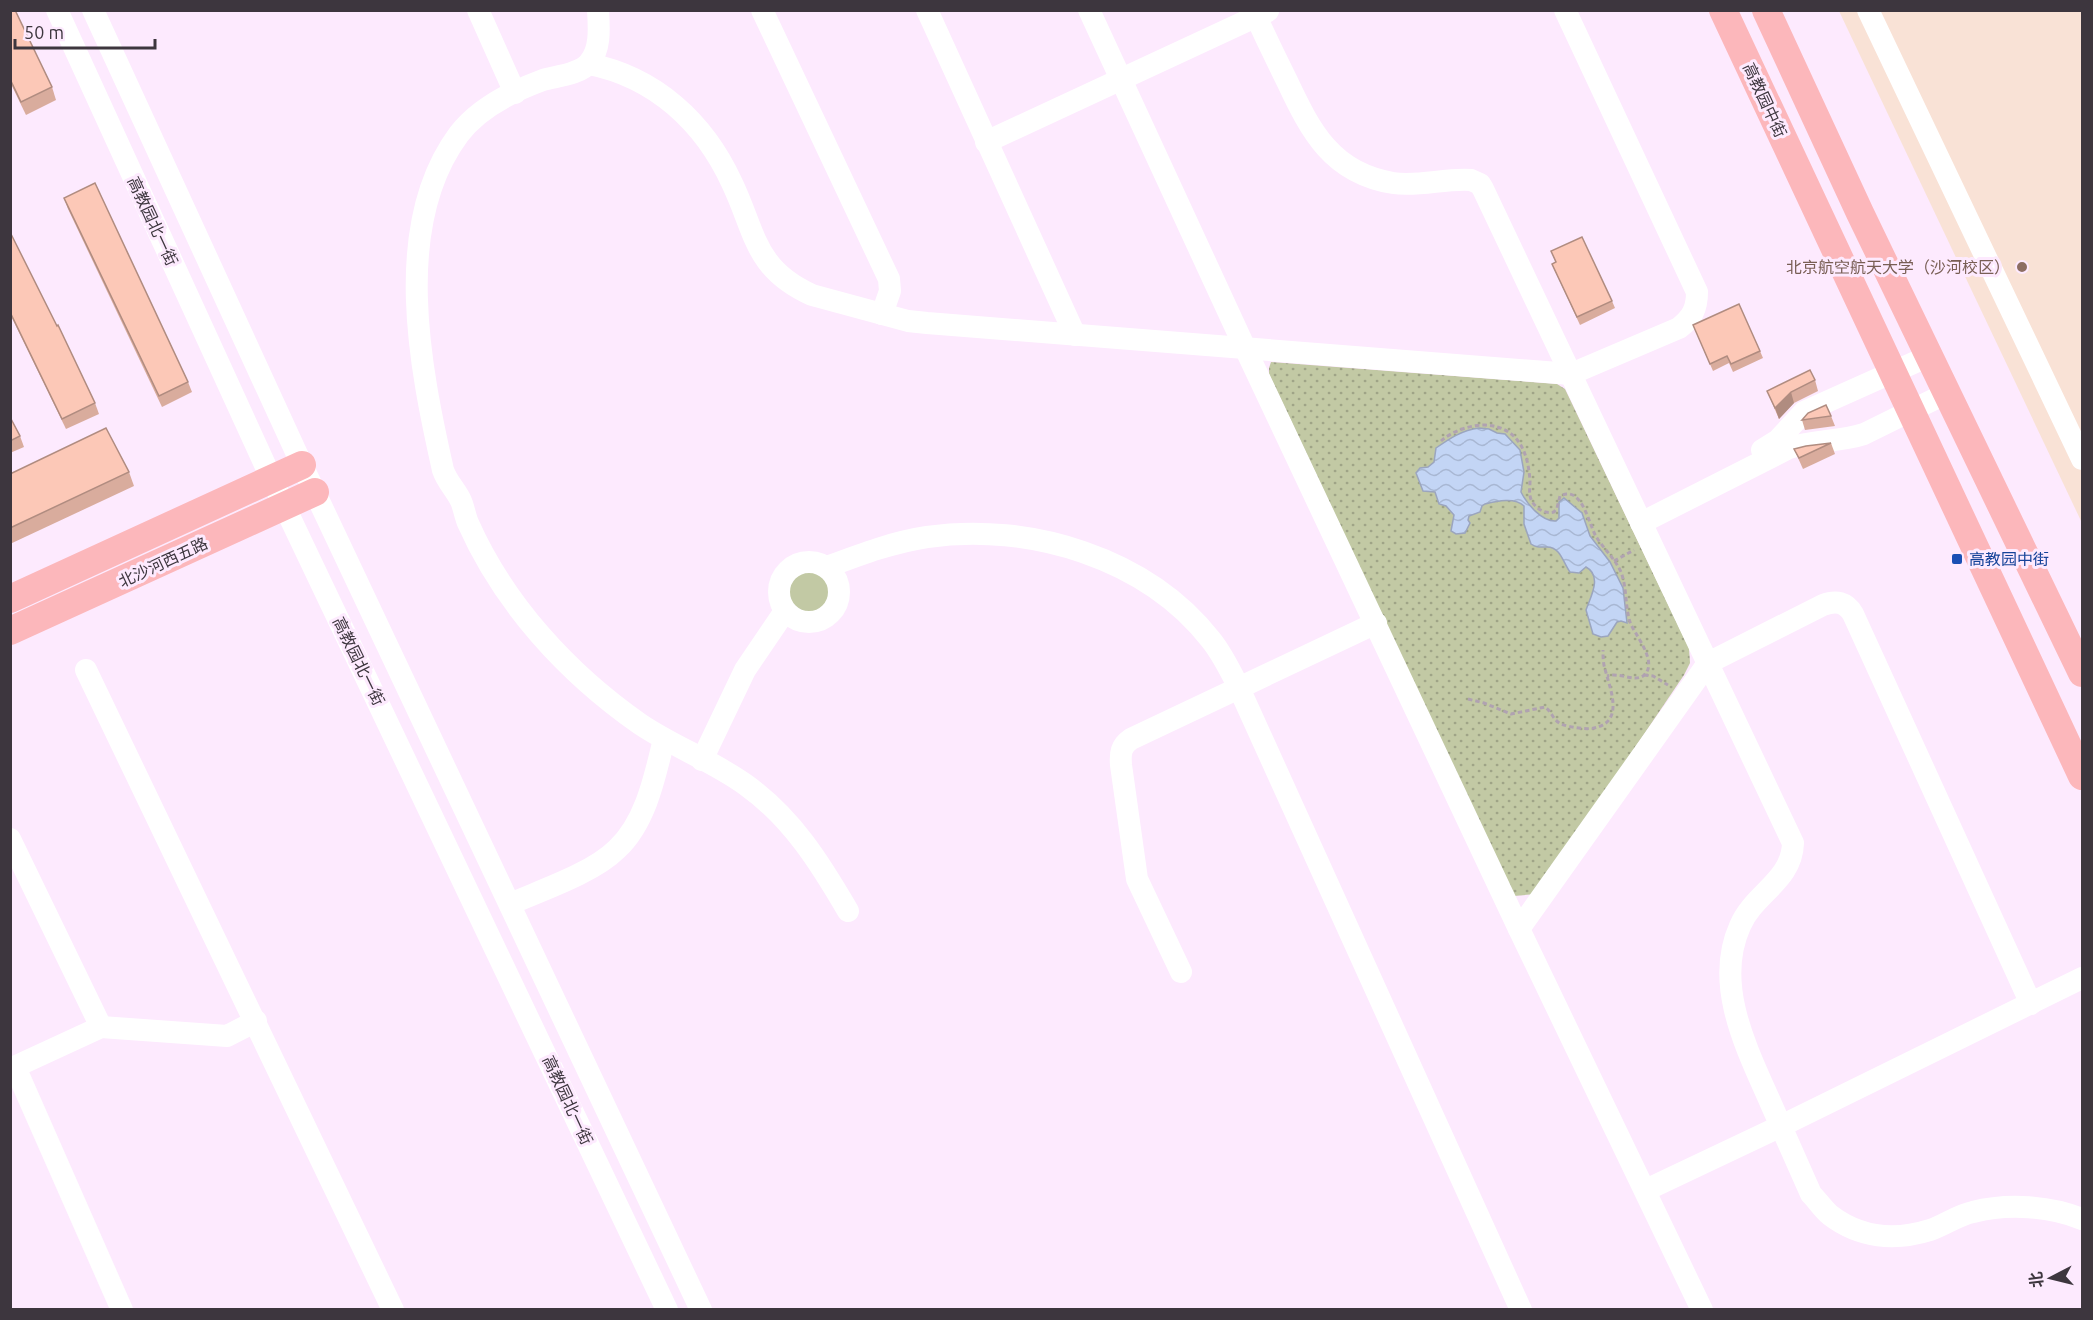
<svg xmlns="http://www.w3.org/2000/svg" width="2093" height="1320" viewBox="0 0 2093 1320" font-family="Ubuntu,'Noto Sans SC',sans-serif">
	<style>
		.education { fill: #f9e2d6 }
		.grass { fill: #c2c9a4 }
		.park { fill: url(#park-dots) }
		.water { fill: url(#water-waves); stroke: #9ba5be; stroke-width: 1.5 }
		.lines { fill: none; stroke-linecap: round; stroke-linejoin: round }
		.path { stroke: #b0a2b1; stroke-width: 3; stroke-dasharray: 4.5 3; stroke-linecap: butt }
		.minor { stroke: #fff; stroke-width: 22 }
		.major { stroke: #fcb7bb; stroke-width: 28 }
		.wall { fill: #d9ac9d }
		.shaded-wall { fill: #b08c80 }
		.building { fill: #fcc8b7; stroke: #b08c80; stroke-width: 1.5 }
		.education-dot { fill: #8d6e63; stroke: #fdeafe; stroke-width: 2 }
		.transit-dot { fill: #1a4fb4; stroke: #fdeafe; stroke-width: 2 }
		.labels { text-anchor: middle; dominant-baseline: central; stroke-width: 6; stroke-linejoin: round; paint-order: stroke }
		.street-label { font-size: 16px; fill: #3d363e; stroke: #fdeafe }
		.education-label { font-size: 16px; fill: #785e54; stroke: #fdeafe; text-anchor: end }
		.transit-label { font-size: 16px; fill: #164399; stroke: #fdeafe; text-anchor: start }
	</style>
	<defs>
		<pattern id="park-dots" width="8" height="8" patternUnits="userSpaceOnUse" patternTransform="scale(1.5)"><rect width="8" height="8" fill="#c2c9a4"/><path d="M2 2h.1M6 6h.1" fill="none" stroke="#9fa487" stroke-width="1.8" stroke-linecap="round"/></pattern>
		<pattern id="water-waves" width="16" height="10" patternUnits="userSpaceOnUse" patternTransform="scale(1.5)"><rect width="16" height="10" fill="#c3d5f5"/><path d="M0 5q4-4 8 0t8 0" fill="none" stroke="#a8b7d3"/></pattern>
	</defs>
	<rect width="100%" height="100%" fill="#fdeafe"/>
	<path class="education" d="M1839 11H2082V523Z"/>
	<circle class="grass" cx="809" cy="593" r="21"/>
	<path class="park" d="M1271 362 1557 384 1565 389 1689 648 1690 663 1684 675 1536 894 1514 896 1269 374V368Z"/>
	<path class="water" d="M1479 428 1489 429 1497 433 1505 434 1520 450 1524 472 1521 492C1527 504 1542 522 1556 521L1559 518V502L1564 498 1582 513 1590 536 1610 562 1623 588 1627 623 1621 621 1617 622 1608 636 1601 637 1593 634 1586 610C1590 598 1603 576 1586 567L1579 573 1570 572C1563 563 1561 547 1547 547 1540 547 1537 548 1531 544L1524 524V506C1515 497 1497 501 1485 504L1482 506 1480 512 1469 516 1468 520 1470 523 1465 533 1456 534 1451 531 1454 515 1446 506 1439 504 1435 492 1423 491 1416 473 1420 468 1428 467 1434 462 1436 448C1449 439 1462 430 1479 428Z"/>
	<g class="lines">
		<g class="path">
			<path d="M1441 441C1452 431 1470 425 1485 425 1518 427 1528 451 1530 481 1530 489 1528 496 1533 503 1538 510 1546 514 1554 512L1557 508 1560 496C1583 484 1589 527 1597 538 1605 550 1615 559 1621 572 1627 588 1625 606 1630 622 1634 634 1660 663 1643 676 1634 682 1619 672 1607 676"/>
			<path d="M1614 561 1634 550"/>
			<path d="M1644 675 1653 676 1668 685"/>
			<path d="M1468 699 1484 703 1511 714 1545 707C1552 712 1553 720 1561 724 1569 727 1586 730 1594 728 1625 722 1610 689 1605 669 1603 663 1603 656 1603 650"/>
		</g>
		<g class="minor">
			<path d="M57 10 272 480 667 1310"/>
			<path d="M93 10 302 465 701 1310"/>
			<path d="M478 10 515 93"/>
			<path d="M598 10C599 28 601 49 589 63 579 75 556 76 543 80 513 91 478 109 459 134 391 225 420 368 443 470 447 482 456 490 461 501 464 508 465 516 468 523 504 604 567 673 640 724 674 747 713 761 746 785 792 818 820 863 848 911"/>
			<path d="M762 10 889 279 890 291 882 314"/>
			<path d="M927 10 1075 335"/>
			<path d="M1089 10 1245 348 1519 929 1702 1310"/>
			<path d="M1253 10C1264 34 1275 57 1287 81 1311 132 1332 173 1393 183 1419 187 1445 178 1471 180L1480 184 1483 189 1793 843C1792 881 1754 893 1740 926 1713 986 1748 1051 1772 1106 1785 1135 1798 1165 1811 1194 1817 1200 1823 1209 1830 1215 1860 1238 1895 1241 1930 1230 1945 1225 1958 1215 1973 1212 2008 1203 2050 1206 2082 1219"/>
			<path d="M1868 10 2082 459"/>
			<path d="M589 64C655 77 704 122 732 183 756 233 754 269 812 295L908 321 927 323 1571 374 1679 328C1692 318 1697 309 1697 292L1565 10"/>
			<path d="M986 142 1268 11"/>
			<path d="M1762 450 1778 440 1804 412 1929 356"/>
			<path d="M1641 523 1789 448C1814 440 1840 442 1864 434L1947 393"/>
			<circle cx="809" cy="592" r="30"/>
			<path d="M827 567C859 555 893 542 927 537 1029 522 1147 558 1211 640 1223 655 1231 672 1239 688L1521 1310"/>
			<path d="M86 670 393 1310"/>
			<path d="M702 760 745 670 785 611"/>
			<path d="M10 839 101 1027"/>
			<path d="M510 904C542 890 593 873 617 849 646 822 655 776 664 739"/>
			<path d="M1519 929 1708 663 1823 605C1836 600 1846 602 1853 614L2031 1004"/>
			<path d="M1181 972 1137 879 1121 765C1120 753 1121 746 1131 739L1376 623"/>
			<path d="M15 1067 122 1310"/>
			<path d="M10 1069 101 1027 227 1036 256 1021"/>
			<path d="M1646 1190 1781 1126 2082 978"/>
		</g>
		<g class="major">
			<path d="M1723 10 2082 776"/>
			<path d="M1766 10 1860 213 2082 673"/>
			<path d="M10 599 302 465"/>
			<path d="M10 631 315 492"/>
		</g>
	</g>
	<g class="wall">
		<path d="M10 10 52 87 56 100 26 115 10 82Z"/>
		<path d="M64 198 188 382 192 392 162 407 68 209Z"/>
		<path d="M10 232 95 403 99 414 66 429 10 314Z"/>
		<path d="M1551 251 1612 301 1615 308 1580 325 1555 271 1552 264 1556 263Z"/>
		<path d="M1693 325 1760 351 1763 358 1733 372 1729 363 1713 371Z"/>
		<path d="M1815 380 1818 391 1794 403 1779 419 1767 391Z"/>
		<path d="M1831 416 1835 426 1805 430 1802 420Z"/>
		<path d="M10 417 20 436 24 447 10 453Z"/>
		<path d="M1831 443 1835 454 1803 469 1794 449Z"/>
		<path d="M129 472 134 486 10 544V474Z"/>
	</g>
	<path class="shaded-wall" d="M1791 392 1794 403 1779 419 1775 408Z"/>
	<g class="building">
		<path d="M10 10H15L52 87 21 102 10 79Z"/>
		<path d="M95 183 188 382 159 396 64 198Z"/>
		<path d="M10 232 57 326 58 325 95 403 62 419 10 312Z"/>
		<path d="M1582 237 1612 301 1577 317 1552 264 1556 262 1551 251Z"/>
		<path d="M1739 304 1760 351 1731 364 1727 356 1710 364 1693 325Z"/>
		<path d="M1810 370 1815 380 1791 392 1775 408 1767 391Z"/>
		<path d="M1826 405 1831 416 1802 420 1808 413Z"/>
		<path d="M10 417 20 436 10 441Z"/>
		<path d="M106 428 129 472 10 528V474Z"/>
		<path d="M1831 443 1799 458 1794 449 1806 446Z"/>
	</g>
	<circle class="education-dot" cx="2022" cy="267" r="6"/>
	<rect class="transit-dot" x="1951" y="553" width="12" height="12" rx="3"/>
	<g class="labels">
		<g class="street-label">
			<text transform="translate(1765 100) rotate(65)">高教园中街</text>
			<text transform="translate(153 221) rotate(65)">高教园北一街</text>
			<text transform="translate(163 562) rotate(-25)">北沙河西五路</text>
			<text transform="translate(359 661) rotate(64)">高教园北一街</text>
			<text transform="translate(568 1100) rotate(65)">高教园北一街</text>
		</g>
		<g class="education-label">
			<text x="2010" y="267">北京航空航天大学（沙河校区）</text>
		</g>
		<g class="transit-label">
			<text x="1969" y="559">高教园中街</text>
		</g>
	</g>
	<rect width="2093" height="1320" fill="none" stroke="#3d363e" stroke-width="24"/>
	<g transform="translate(2051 1278) rotate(263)" stroke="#fdeafe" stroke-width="4.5" paint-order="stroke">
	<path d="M0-4.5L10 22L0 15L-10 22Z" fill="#3d363e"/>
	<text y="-9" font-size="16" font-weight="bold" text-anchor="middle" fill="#3d363e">北</text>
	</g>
	<path d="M15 39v9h140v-9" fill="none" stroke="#3d363e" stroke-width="3"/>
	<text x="24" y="39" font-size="18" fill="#3d363e" stroke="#fdeafe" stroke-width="4.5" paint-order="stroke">50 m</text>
</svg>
